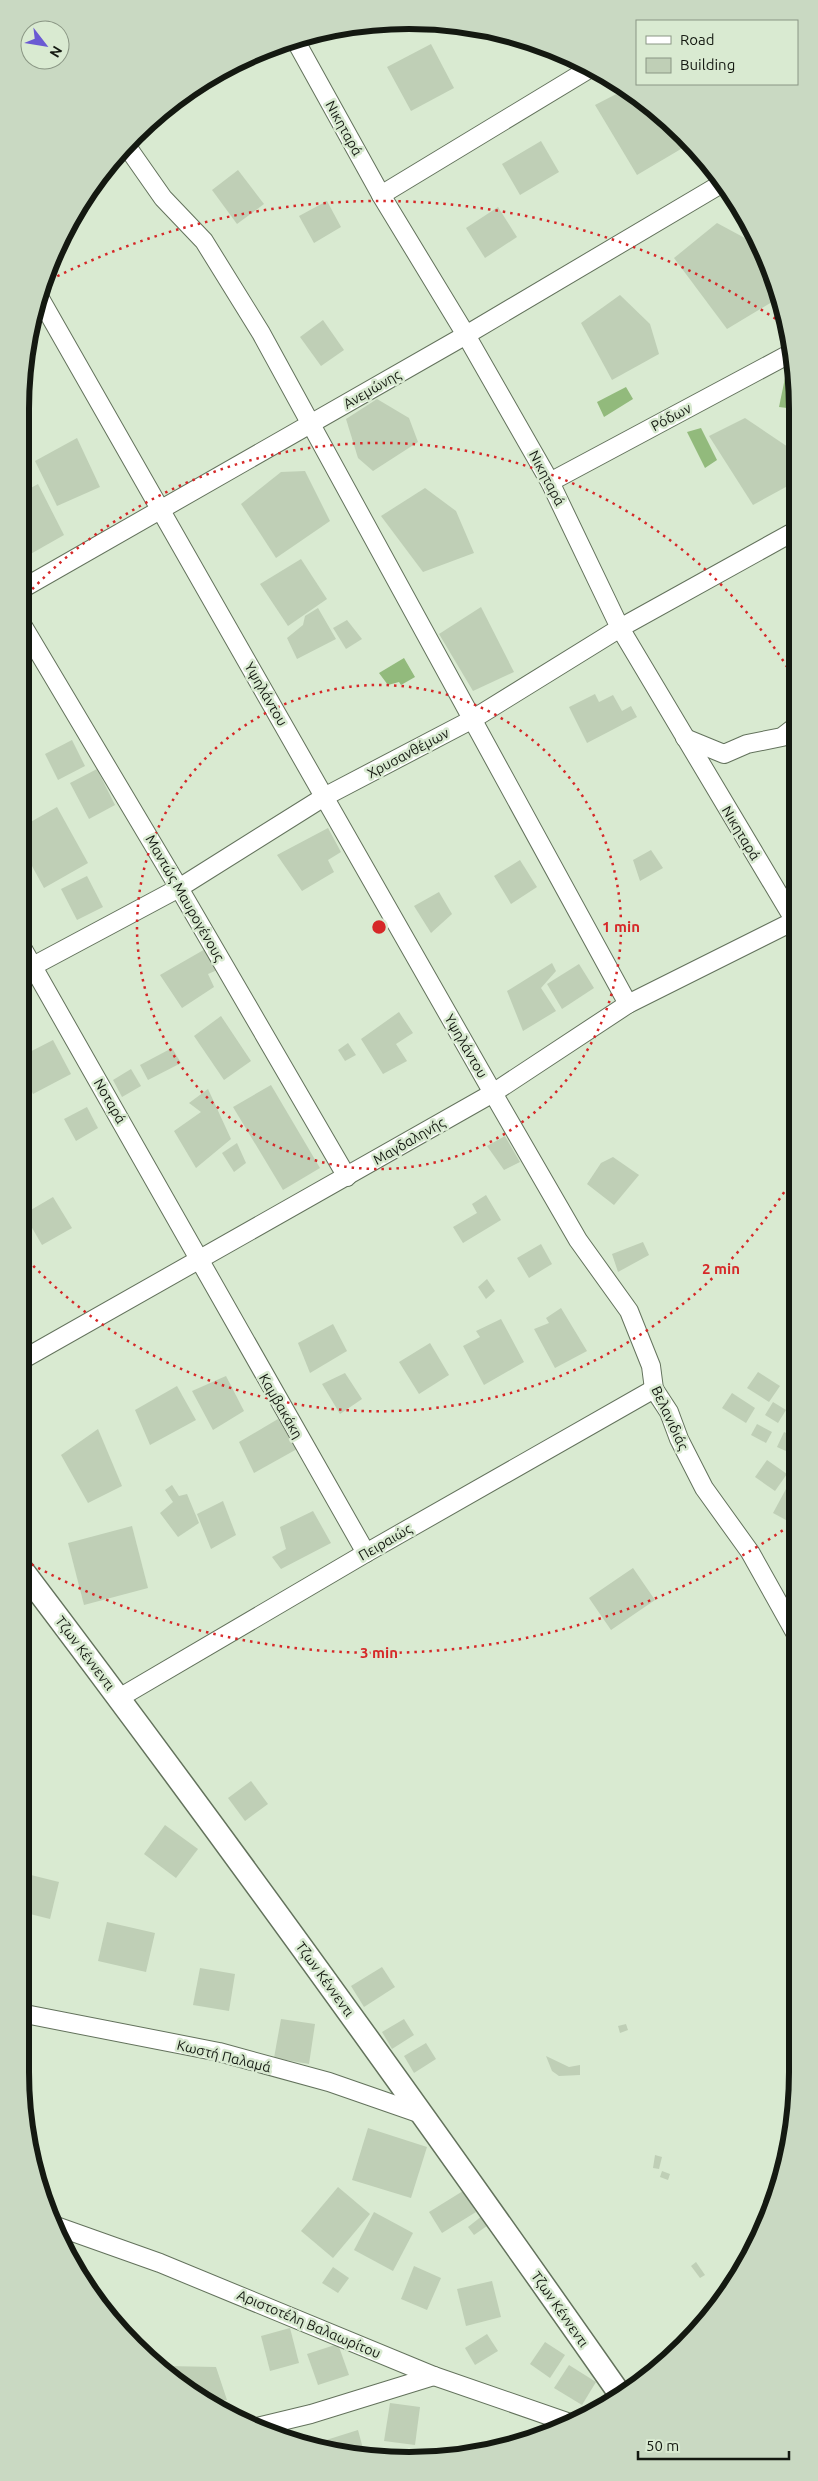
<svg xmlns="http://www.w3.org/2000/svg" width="818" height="2481" viewBox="0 0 818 2481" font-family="Ubuntu,sans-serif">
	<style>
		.water { fill: #92ba7c }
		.building { fill: #bfcfb6 }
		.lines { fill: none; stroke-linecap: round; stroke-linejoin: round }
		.minor-casing { stroke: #63725c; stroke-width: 20 }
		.tertiary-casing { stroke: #63725c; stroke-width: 25 }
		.minor { stroke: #fff; stroke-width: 18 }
		.tertiary { stroke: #fff; stroke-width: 22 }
		.ring { fill: none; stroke: #d62828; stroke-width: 2.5; stroke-dasharray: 2.5 5 }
		.labels { text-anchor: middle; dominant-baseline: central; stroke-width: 5; stroke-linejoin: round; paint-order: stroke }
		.street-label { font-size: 14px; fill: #141911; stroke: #d9ead1 }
		.rim { fill: none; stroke: #141911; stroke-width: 6 }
		.centre { fill: #d62828; stroke: #d9ead1; stroke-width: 2.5 }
		.ring-label { font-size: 15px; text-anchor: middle; font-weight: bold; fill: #d62828; stroke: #d9ead1; stroke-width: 5; stroke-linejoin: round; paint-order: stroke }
	</style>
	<rect width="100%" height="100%" fill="#d9ead1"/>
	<g class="water">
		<path d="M795 373V409L779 407 785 378Z"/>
		<path d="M626 387 633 399 604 417 597 402Z"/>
		<path d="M701 428 717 460 705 468 687 432Z"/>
		<path d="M404 658 415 677 401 685 399 682 388 685 379 673Z"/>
	</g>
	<g class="building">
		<path d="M431 44 454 88 411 111 387 67Z"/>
		<path d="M628 88 678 132 686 146 637 175 595 105Z"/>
		<path d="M541 141 559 172 520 195 502 164Z"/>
		<path d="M238 170 264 204 237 224 212 190Z"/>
		<path d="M327 201 341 227 314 243 299 216Z"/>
		<path d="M498 207 517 237 485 258 466 228Z"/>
		<path d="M717 223 756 244 777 299 727 329 674 258Z"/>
		<path d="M620 295 650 324 659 354 612 380 581 323Z"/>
		<path d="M323 320 344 350 321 366 300 337Z"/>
		<path d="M377 399 409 418 418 442 373 471 358 458 346 419Z"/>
		<path d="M745 418 791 449 795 476V482L753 505 709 436Z"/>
		<path d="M77 438 100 487 57 506 35 461Z"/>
		<path d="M305 471 330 521 276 558 241 504 281 472Z"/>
		<path d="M38 484 64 535 20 560V494Z"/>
		<path d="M425 488 456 511 474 553 423 572 381 516Z"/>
		<path d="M301 559 327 599 288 626 260 584Z"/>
		<path d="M481 607 514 672 473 691 439 634Z"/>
		<path d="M318 608 336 639 297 659 287 638 303 625 305 616Z"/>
		<path d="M347 620 362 639 346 649 333 628Z"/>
		<path d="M595 694 599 702 613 695 622 711 631 706 637 717 587 743 569 707Z"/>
		<path d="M72 740 85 766 58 780 45 754Z"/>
		<path d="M97 769 115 805 89 819 70 783Z"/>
		<path d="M57 807 88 863 44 888 20 844V828Z"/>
		<path d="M328 828 341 852 328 860 334 872 302 891 277 855Z"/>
		<path d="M651 850 663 868 640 881 633 860Z"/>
		<path d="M520 860 537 887 511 904 494 876Z"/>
		<path d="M87 876 103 907 77 920 61 889Z"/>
		<path d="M439 892 452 914 431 933 414 906Z"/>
		<path d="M207 948 222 968 208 974 214 987 182 1008 160 975Z"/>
		<path d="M552 963 556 971 541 988 556 1011 523 1031 507 991Z"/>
		<path d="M579 964 594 988 562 1009 547 984Z"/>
		<path d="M399 1012 413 1033 396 1044 407 1061 383 1074 361 1039Z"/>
		<path d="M221 1016 251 1061 224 1080 194 1036Z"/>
		<path d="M53 1040 71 1074 33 1094 20 1069V1057Z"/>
		<path d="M348 1043 356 1055 345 1061 338 1050Z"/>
		<path d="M172 1048 181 1063 148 1080 140 1065Z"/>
		<path d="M131 1069 141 1086 122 1097 113 1080Z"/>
		<path d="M271 1085 320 1168 283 1190 233 1107Z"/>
		<path d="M208 1089 231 1139 196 1168 174 1131 201 1112 189 1103Z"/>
		<path d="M87 1107 98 1128 76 1141 64 1119Z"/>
		<path d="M505 1136 520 1162 504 1170 487 1146Z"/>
		<path d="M237 1143 246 1163 234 1172 222 1153Z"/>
		<path d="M613 1157 639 1175 614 1205 587 1184 601 1163Z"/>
		<path d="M486 1195 501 1220 463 1243 453 1227 477 1213 472 1204Z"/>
		<path d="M53 1197 72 1228 42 1245 24 1214Z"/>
		<path d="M643 1242 649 1255 618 1272 612 1254Z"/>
		<path d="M541 1244 552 1264 529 1278 517 1258Z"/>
		<path d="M487 1279 495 1291 486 1299 478 1287Z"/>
		<path d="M561 1308 587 1351 555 1368 534 1329 549 1323 546 1318Z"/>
		<path d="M501 1319 524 1362 484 1385 463 1346 480 1337 476 1331Z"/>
		<path d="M333 1324 347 1351 310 1373 298 1343Z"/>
		<path d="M430 1343 449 1375 419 1394 399 1362Z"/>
		<path d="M758 1372 780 1386 769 1402 747 1388Z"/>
		<path d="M345 1373 362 1399 340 1414 322 1384Z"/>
		<path d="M226 1376 244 1411 213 1430 192 1391Z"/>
		<path d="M177 1386 196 1420 150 1445 135 1410Z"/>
		<path d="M732 1393 755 1408 746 1423 722 1408Z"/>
		<path d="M773 1402 786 1410 778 1423 765 1415Z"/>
		<path d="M278 1419 297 1449 254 1473 239 1442Z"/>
		<path d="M757 1424 772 1432 766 1443 751 1435Z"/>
		<path d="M98 1429 122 1486 88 1503 61 1455Z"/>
		<path d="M784 1432 797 1438V1456L777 1447Z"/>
		<path d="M767 1460 787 1474 775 1491 755 1477Z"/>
		<path d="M172 1485 179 1496 187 1494 199 1523 178 1537 160 1513 173 1502 165 1490Z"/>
		<path d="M786 1489 797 1495V1526L773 1513Z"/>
		<path d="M223 1501 236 1535 211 1549 197 1514Z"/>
		<path d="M313 1511 331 1543 281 1569 272 1557 286 1549 280 1527Z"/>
		<path d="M132 1526 148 1588 84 1605 68 1543Z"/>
		<path d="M633 1568 655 1600 611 1630 589 1598Z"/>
		<path d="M251 1781 268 1804 245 1821 228 1798Z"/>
		<path d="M797 1803 798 1827 797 1828 790 1806Z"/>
		<path d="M165 1825 198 1849 176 1878 144 1854Z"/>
		<path d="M31 1875 59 1882 50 1919 22 1912Z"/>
		<path d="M107 1922 155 1933 146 1972 98 1961Z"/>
		<path d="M382 1967 395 1987 364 2007 351 1986Z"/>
		<path d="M200 1968 235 1974 229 2011 193 2005Z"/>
		<path d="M281 2019 315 2024 309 2064 274 2058Z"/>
		<path d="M404 2019 414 2035 392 2049 382 2032Z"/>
		<path d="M626 2024 628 2030 620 2033 618 2026Z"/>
		<path d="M426 2043 436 2059 414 2073 404 2056Z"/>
		<path d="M546 2056 569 2067 580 2065V2075L559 2076 552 2071Z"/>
		<path d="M368 2128 427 2147 411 2198 352 2180Z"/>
		<path d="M655 2155 662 2157 659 2169 653 2168Z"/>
		<path d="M662 2171 670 2174 668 2180 660 2177Z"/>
		<path d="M338 2187 370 2214 333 2258 301 2231Z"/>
		<path d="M463 2191 476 2212 442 2233 429 2212Z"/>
		<path d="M374 2212 413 2233 393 2271 354 2250Z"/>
		<path d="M487 2212 494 2221 474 2235 468 2227Z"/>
		<path d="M696 2262 705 2275 700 2278 691 2266Z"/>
		<path d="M414 2266 441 2278 427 2310 401 2299Z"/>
		<path d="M333 2267 349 2278 338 2293 322 2283Z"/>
		<path d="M492 2281 501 2317 466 2326 457 2289Z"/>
		<path d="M290 2328 299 2363 270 2371 261 2336Z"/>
		<path d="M487 2334 498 2351 475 2365 465 2348Z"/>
		<path d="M545 2342 565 2355 550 2378 530 2364Z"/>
		<path d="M338 2344 349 2375 318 2385 307 2354Z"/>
		<path d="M569 2365 596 2382 582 2405 554 2388Z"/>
		<path d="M167 2366 216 2367 227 2400H203L167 2376Z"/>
		<path d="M390 2403 420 2407 415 2445 384 2441Z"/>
		<path d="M358 2430 365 2456 359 2458 325 2447 323 2441Z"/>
	</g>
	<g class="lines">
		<defs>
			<g id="minor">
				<path d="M294 38 381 195 466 335 550 482 620 628 796 923"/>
				<path d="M124 147 128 148 163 198 204 241 261 333 628 1004"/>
				<path d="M381 195 589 69"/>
				<path d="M38 295 493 1093 578 1240 629 1311 651 1366 654 1389 669 1412 679 1439 704 1488 750 1552 797 1636"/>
				<path d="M550 482 793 352"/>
				<path d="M20 590 466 335 721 184"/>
				<path d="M20 621 179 888 347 1177"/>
				<path d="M685 738 724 754 747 744 782 737 795 727"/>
				<path d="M20 944 366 1553"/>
				<path d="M20 973 179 888 324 797 473 719 620 628 795 531"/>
				<path d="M20 1361 493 1093 628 1004 796 920"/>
				<path d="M119 1698 366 1553 654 1389"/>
				<path d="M20 2013 219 2052 329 2082 424 2115"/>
				<path d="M53 2225 160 2263 434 2376 567 2422"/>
				<path d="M257 2427 311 2414 434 2376"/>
			</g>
			<path id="tertiary" d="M20 1567C226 1839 426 2117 622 2397"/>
		</defs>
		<use href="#minor" class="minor-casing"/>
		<use href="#tertiary" class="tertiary-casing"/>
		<use href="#minor" class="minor"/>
		<use href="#tertiary" class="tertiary"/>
	</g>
	<g class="ring">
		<circle cx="379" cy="927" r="242"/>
		<path d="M796 1173A484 484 0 0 1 22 1254M22 600A484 484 0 0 1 794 678"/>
		<path d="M795 1522A726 726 0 0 1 22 1559M44 283A726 726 0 0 1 785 325"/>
	</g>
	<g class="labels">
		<g class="street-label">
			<text transform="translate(344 128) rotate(61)">Νικηταρά</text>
			<text transform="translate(372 389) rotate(-30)">Ανεμώνης</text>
			<text transform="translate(671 417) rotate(-28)">Ρόδων</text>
			<text transform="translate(547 478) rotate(62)">Νικηταρά</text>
			<text transform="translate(266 694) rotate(60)">Υψηλάντου</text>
			<text transform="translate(408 753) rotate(-28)">Χρυσανθέμων</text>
			<text transform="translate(741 833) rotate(59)">Νικηταρά</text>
			<text transform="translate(185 898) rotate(60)">Μαντώς Μαυρογένους</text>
			<text transform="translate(466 1046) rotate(60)">Υψηλάντου</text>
			<text transform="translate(110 1101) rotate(60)">Νοταρά</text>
			<text transform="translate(409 1141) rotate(-30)">Μαγδαληνής</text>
			<text transform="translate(281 1406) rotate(60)">Καμβακάκη</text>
			<text transform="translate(670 1418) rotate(65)">Βελανιδιάς</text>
			<text transform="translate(385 1542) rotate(-30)">Πειραιώς</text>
			<text transform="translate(85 1653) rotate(53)">Τζων Κέννεντι</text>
			<text transform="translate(325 1979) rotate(54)">Τζων Κέννεντι</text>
			<text transform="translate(224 2056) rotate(14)">Κωστή Παλαμά</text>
			<text transform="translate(560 2309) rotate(55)">Τζων Κέννεντι</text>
			<text transform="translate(309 2324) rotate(23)">Αριστοτέλη Βαλαωρίτου</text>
		</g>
	</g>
	<path d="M0 0H818V2481H0ZM409 29H409A380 380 0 0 1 789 409V2072A380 380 0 0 1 409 2452H409A380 380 0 0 1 29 2072V409A380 380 0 0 1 409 29Z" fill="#c9d9c2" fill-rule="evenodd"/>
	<path class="rim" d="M409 29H409A380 380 0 0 1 789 409V2072A380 380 0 0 1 409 2452H409A380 380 0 0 1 29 2072V409A380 380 0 0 1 409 29Z"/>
	<circle cx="379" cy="927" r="8" class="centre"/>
	<g class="ring-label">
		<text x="621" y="932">1 min</text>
		<text x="721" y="1274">2 min</text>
		<text x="379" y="1658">3 min</text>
	</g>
	<rect x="636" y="20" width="162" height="65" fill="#d9ead1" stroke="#8a9684"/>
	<rect x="646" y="36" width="25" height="8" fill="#ffffff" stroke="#8a9684"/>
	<text x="680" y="45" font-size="15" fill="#141911">Road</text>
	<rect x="646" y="58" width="25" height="15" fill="#bfcfb6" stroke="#8a9684"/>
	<text x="680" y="70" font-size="15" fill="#141911">Building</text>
	<g transform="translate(45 45) rotate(121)"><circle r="24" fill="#d9ead1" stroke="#8a9684"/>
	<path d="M0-4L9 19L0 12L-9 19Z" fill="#6a5ad3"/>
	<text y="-8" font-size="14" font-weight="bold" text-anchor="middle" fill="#141911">N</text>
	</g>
	<path d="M638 2451v8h151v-8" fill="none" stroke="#141911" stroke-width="2.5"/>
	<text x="646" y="2451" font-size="15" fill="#141911" stroke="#d9ead1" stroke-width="4" paint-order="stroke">50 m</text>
</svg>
